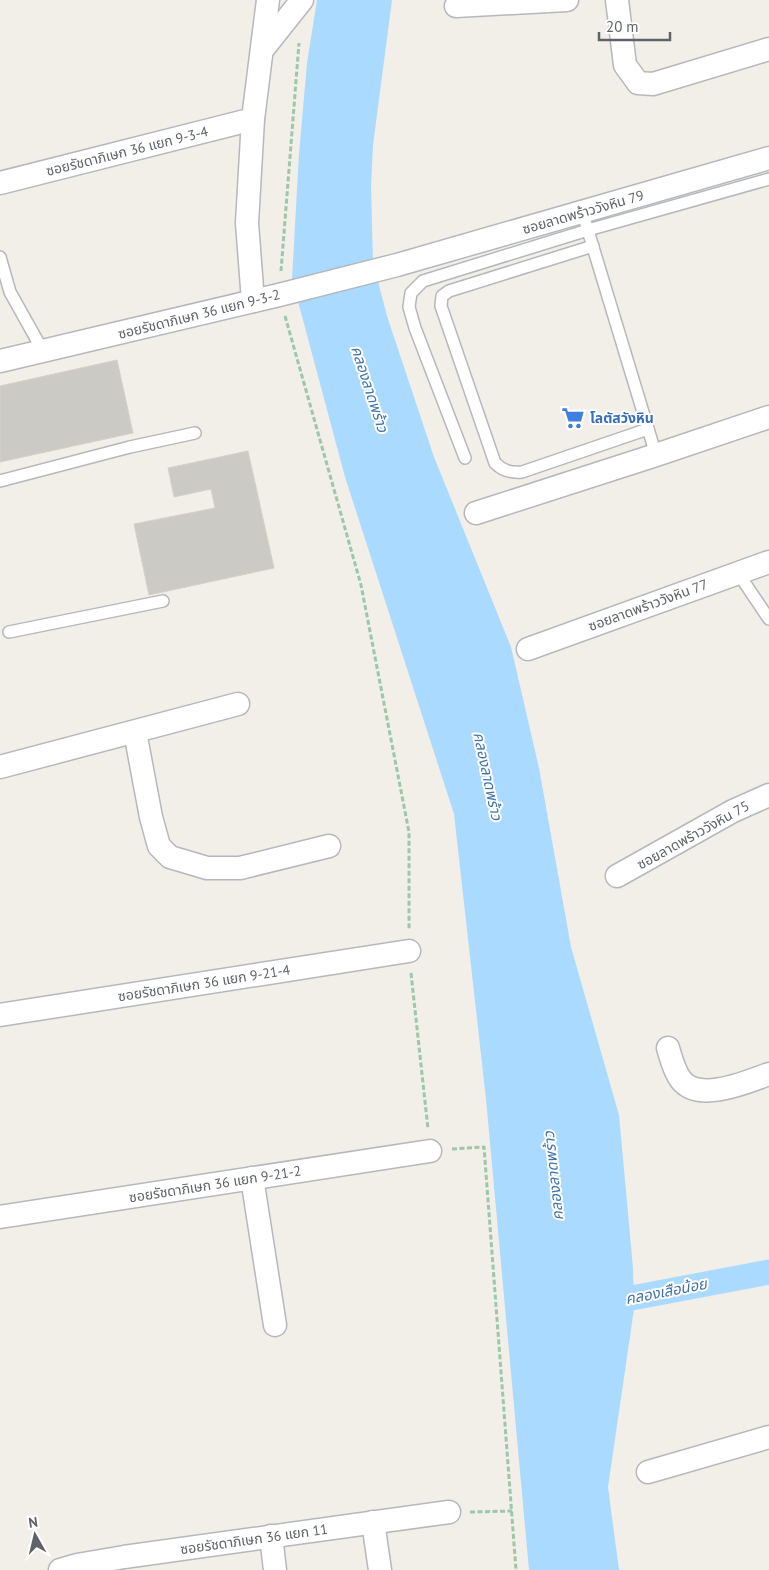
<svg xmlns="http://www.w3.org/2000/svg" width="769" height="1570" viewBox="0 0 769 1570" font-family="'PT Sans','Noto Sans Thai',sans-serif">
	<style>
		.water { fill: #aadaff }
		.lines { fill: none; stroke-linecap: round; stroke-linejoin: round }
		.canal { stroke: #aadaff; stroke-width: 25 }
		.building { fill: #cccac5; stroke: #d6d1c6 }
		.service-casing { stroke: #b5b8bc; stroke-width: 14 }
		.minor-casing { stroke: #b5b8bc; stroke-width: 25 }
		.path { stroke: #9cc7a9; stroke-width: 3; stroke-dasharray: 5 2.5; stroke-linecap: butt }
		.service { stroke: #fff; stroke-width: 11 }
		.minor { stroke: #fff; stroke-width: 22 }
		.labels { text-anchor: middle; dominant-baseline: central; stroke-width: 4; stroke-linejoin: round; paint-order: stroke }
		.street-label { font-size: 14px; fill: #5f6368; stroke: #fff }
		.shop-label { font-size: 14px; font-weight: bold; fill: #366cbe; stroke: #fff; text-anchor: start }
		.water-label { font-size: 15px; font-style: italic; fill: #4174aa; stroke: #fff }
	</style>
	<rect width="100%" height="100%" fill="#f1efe8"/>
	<path class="water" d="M317 0H392L373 145 371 186 373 262 387 316 434 457 511 647 539 768 571 947 619 1115 633 1268 634 1309 608 1487 619 1570H529L486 1099 454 814 345 477 292 279 299 154 307 63Z"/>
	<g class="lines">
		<path class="canal" d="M600 1304 769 1272"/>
	</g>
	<g class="building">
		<path d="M117 360 133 433 0 462V386Z"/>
		<path d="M248 451 274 568 149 595 134 524 215 508 211 489 174 497 168 468Z"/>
	</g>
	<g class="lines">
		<defs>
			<g id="service">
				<path d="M586 224 656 455"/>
				<path d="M593 246 449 291 442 296 441 306 495 463C503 471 511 473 522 472L648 429"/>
				<path d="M0 257 10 292 43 351"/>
				<path d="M465 458 415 328 409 307 411 293 423 281 588 230 769 179"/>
				<path d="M0 481 130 447 195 433"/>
				<path d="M738 573 769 619"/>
				<path d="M9 632 163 601"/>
			</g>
			<g id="minor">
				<path d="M617 0 625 65 638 83 653 84 769 49"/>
				<path d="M456 6 567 0"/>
				<path d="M263 49 302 0"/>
				<path d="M0 183 253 119"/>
				<path d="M253 301 247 223 253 119 268 0"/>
				<path d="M0 361 279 295 397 265 769 158"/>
				<path d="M476 513 656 455 769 417"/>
				<path d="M528 649 769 562"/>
				<path d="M135 732 151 817 159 846 170 857 207 868H240L329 846"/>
				<path d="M0 767 238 704"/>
				<path d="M617 876 733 811 769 795"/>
				<path d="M0 1015 409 951"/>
				<path d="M668 1048C671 1058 674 1071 681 1080 699 1103 747 1082 769 1074"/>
				<path d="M252 1178 275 1325"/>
				<path d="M0 1217 430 1151"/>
				<path d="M648 1472 769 1437"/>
				<path d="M373 1522 380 1570"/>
				<path d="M271 1536 275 1570"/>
				<path d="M60 1570 77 1565 124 1557 449 1512"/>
			</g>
		</defs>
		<use href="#service" class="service-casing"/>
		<use href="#minor" class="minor-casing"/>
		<g class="path">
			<path d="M281 271 299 43"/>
			<path d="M285 316 361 585 409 832V930"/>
			<path d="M411 973 428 1129"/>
			<path d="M452 1149 484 1147 516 1570"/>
			<path d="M470 1512 512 1511"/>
		</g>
		<use href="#service" class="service"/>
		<use href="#minor" class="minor"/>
	</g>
	<defs>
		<symbol id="supermarket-bare" viewBox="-9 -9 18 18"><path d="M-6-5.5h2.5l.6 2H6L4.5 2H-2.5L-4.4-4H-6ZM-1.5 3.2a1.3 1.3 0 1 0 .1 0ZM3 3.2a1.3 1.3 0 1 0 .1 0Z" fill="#3f7fe0" stroke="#fff" stroke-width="2.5" paint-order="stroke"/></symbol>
	</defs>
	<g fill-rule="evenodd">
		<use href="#supermarket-bare" x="557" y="402" width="32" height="32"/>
	</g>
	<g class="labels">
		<g class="street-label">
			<text transform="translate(127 151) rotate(-14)">ซอยรัชดาภิเษก 36 แยก 9-3-4</text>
			<text transform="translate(583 212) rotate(-16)">ซอยลาดพร้าววังหิน 79</text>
			<text transform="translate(199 314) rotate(-14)">ซอยรัชดาภิเษก 36 แยก 9-3-2</text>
			<text transform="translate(648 605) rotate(-20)">ซอยลาดพร้าววังหิน 77</text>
			<text transform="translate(693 835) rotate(-29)">ซอยลาดพร้าววังหิน 75</text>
			<text transform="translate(204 983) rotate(-9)">ซอยรัชดาภิเษก 36 แยก 9-21-4</text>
			<text transform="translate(215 1184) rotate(-9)">ซอยรัชดาภิเษก 36 แยก 9-21-2</text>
			<text transform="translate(254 1539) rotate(-8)">ซอยรัชดาภิเษก 36 แยก 11</text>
		</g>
		<g class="shop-label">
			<text x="590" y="418">โลตัสวังหิน</text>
		</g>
		<g class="water-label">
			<text transform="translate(370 389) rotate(72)">คลองลาดพร้าว</text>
			<text transform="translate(488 776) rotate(78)">คลองลาดพร้าว</text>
			<text transform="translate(553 1176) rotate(-96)">คลองลาดพร้าว</text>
			<text transform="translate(666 1291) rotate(-11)">คลองเสือน้อย</text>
		</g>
	</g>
	<g transform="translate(35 1535) rotate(352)" stroke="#ffffff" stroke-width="4" paint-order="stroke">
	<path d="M0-4L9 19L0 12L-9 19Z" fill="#5f6368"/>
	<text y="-8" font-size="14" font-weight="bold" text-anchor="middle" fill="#5f6368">N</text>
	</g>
	<path d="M599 32v8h71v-8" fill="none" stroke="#5f6368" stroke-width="2.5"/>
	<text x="606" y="32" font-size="15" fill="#5f6368" stroke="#ffffff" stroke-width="4" paint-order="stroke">20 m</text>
</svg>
